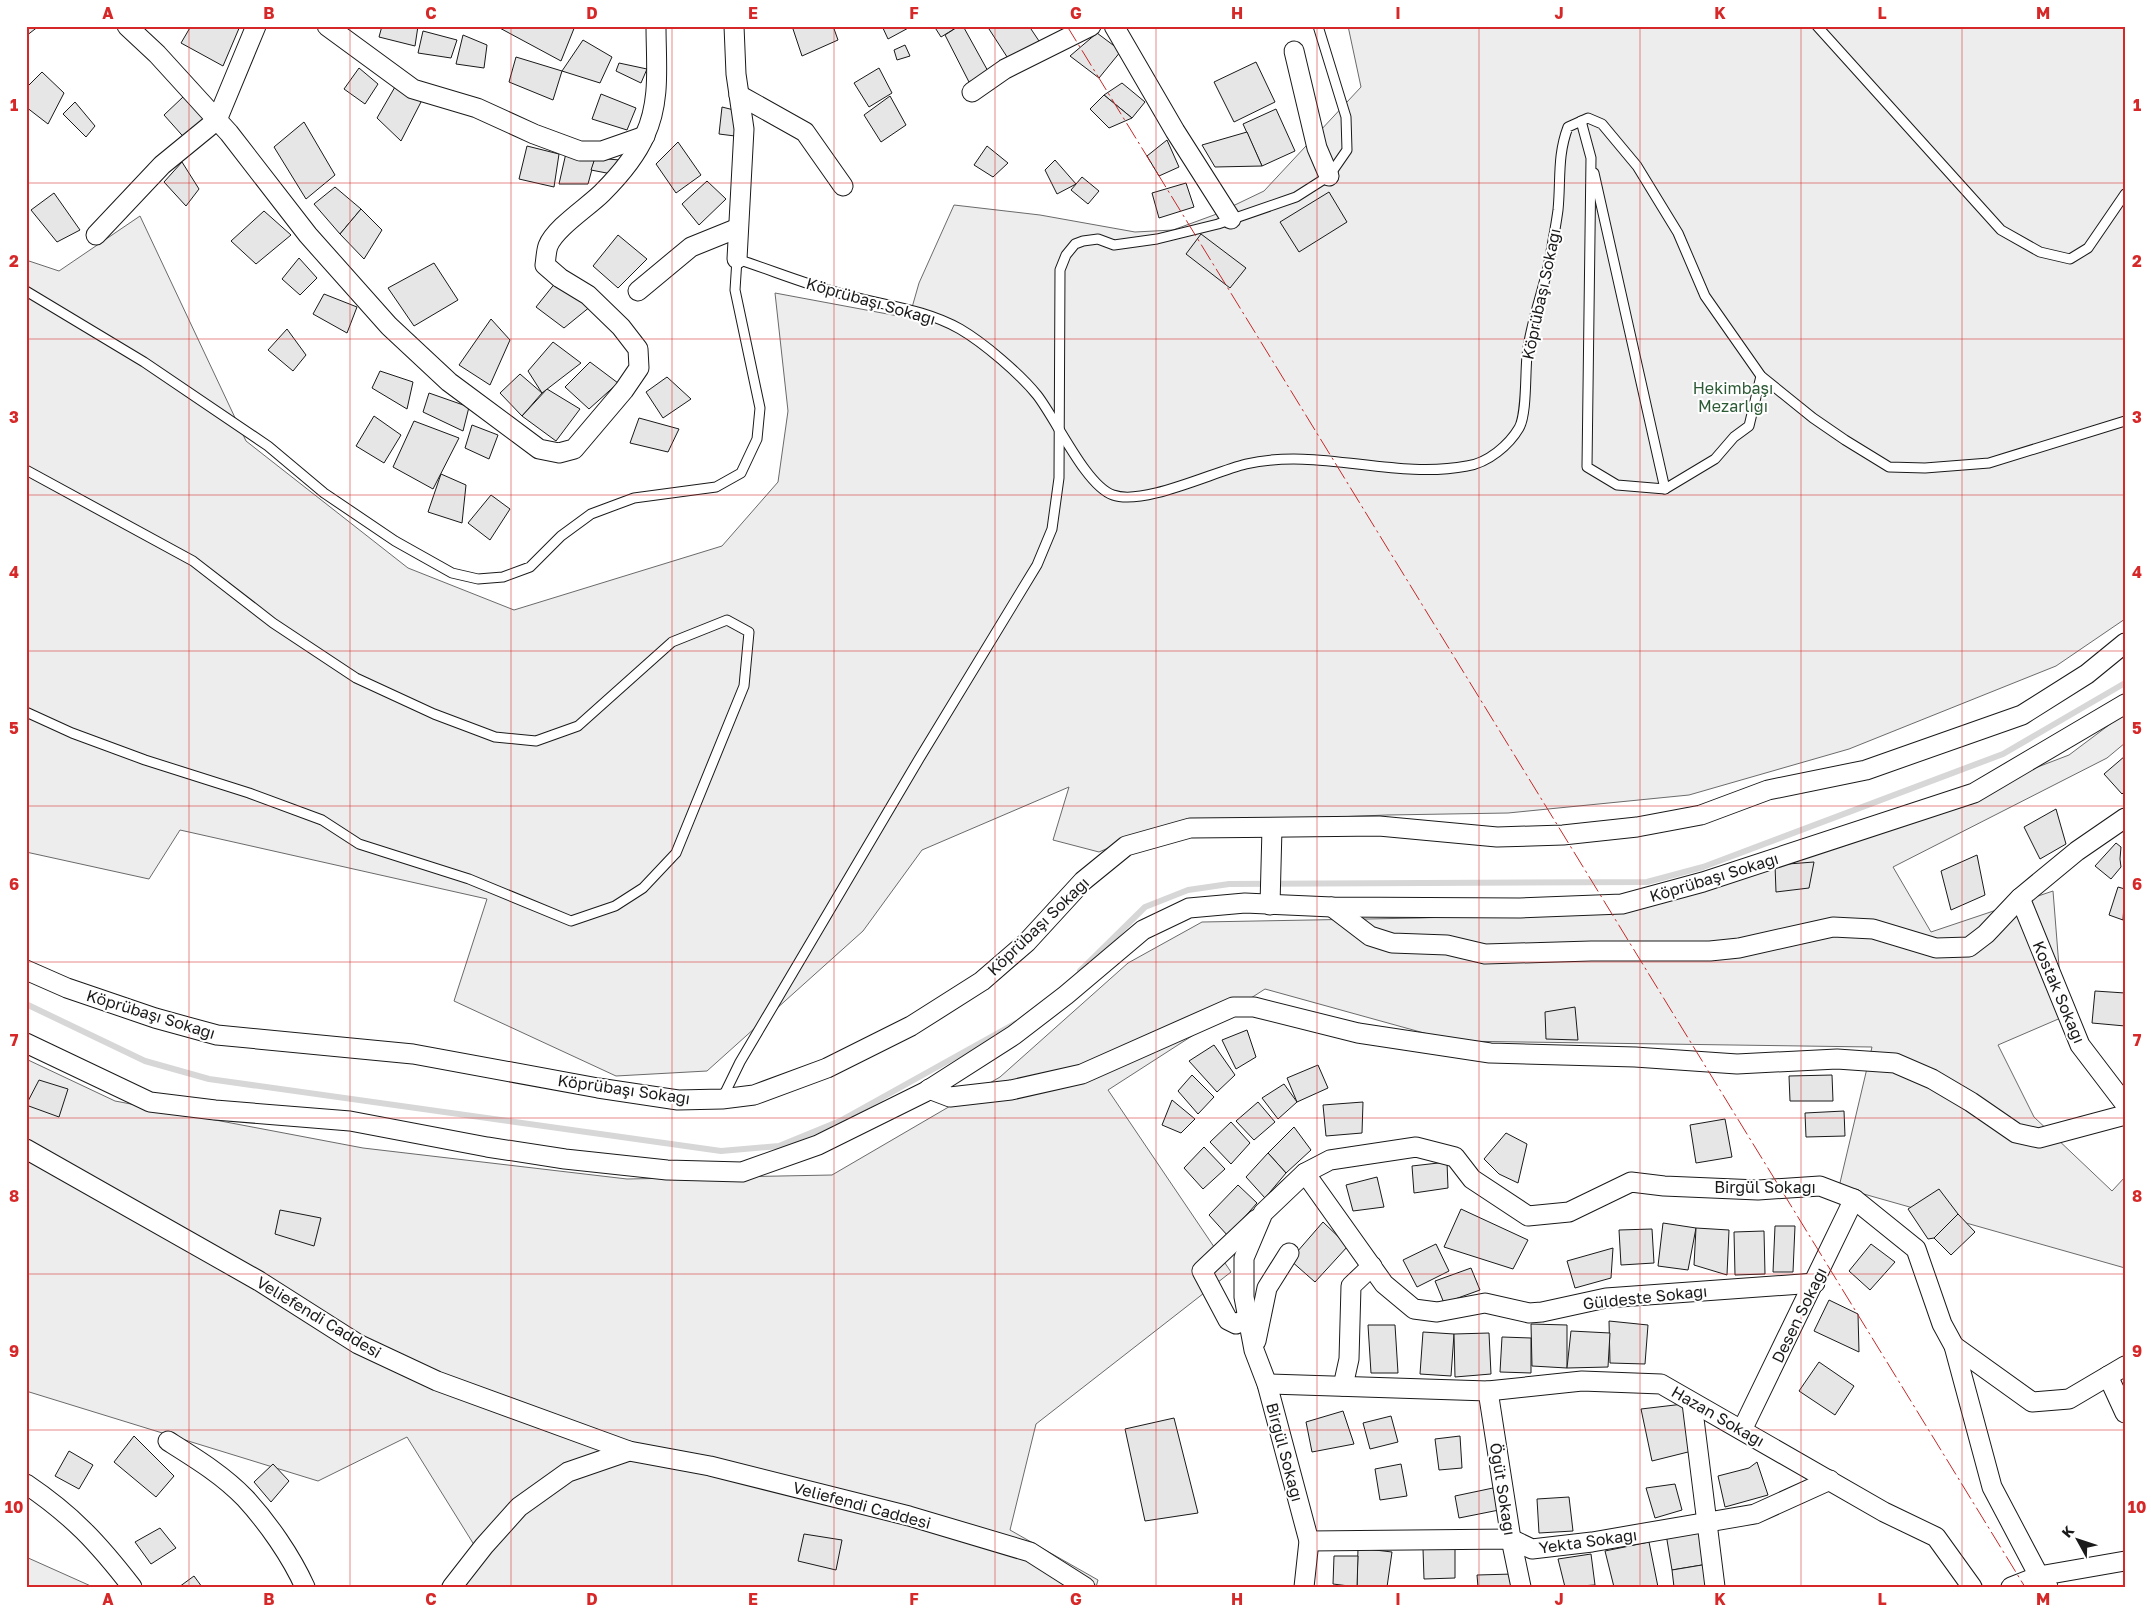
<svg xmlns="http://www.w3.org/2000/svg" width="2151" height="1613" viewBox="0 0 2151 1613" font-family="'Golos Text',sans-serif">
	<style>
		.built { fill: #ededed; stroke: #6a6a6a }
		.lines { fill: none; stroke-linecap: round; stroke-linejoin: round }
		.stream { stroke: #d7d7d7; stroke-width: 6 }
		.building { fill: #e6e6e6; stroke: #1a1a1a }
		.lane-casing { stroke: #1a1a1a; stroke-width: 11 }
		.street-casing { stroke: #1a1a1a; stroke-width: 21 }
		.lane { stroke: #fff; stroke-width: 9 }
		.street { stroke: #fff; stroke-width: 19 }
		.power { stroke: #c62828; stroke-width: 1; stroke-dasharray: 18 4 2.5 4; stroke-linecap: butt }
		.grid { fill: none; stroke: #d62828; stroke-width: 1; stroke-opacity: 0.55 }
		.labels { text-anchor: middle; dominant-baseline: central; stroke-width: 4; stroke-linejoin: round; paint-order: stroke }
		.street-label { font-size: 16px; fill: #1a1a1a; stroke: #fff }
		.park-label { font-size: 16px; fill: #2b5a34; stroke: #fff }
		.neatline { fill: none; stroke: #d62828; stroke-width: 2 }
		.grid-label { font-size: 16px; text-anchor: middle; font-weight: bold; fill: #d62828 }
	</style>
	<rect width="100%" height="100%" fill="#fff"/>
	<g class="built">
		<path d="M1348 26H2125V619L2056 666 1849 749 1689 795 1508 813 1387 815 1204 822 1143 833 1099 852 1053 840 1069 787 922 850 863 931 707 1071 616 1076 454 1001 487 899 180 830 149 879 26 852V260L59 271 140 216 246 441 408 568 514 610 722 546 778 482 788 411 775 293 909 318 919 283 954 205 1040 215 1135 232 1173 230 1214 215 1264 191 1361 87Z"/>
		<path d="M2125 713V743L2107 758 1893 867 1931 932 2053 891 2063 1017 1998 1045 2034 1117 2112 1191 2125 1177V1268L1839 1187 1872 1047 1453 1041 1265 989 1108 1090 1231 1272 1036 1424 1010 1530 1098 1580 1096 1587H456L481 1556 407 1437 318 1481 26 1391V1059L115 1101 363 1148 627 1179 832 1175 1000 1077 1128 963 1202 922 1420 918 1612 911 1769 870 2069 755Z"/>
		<path d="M26 1557 93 1587H26Z"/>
	</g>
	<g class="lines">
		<g class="stream">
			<path d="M1080 971 1145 907 1188 890 1229 884 1647 882 1703 867 2003 754 2125 683"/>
			<path d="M26 1004 145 1061 209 1079 721 1151 779 1146 840 1121 1016 1023"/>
		</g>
	</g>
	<g class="building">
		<path d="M26 26H39L26 36Z"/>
		<path d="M191 26H240L223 66 181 43Z"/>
		<path d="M382 26H418L415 46 379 37Z"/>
		<path d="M496 26H575L561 61Z"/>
		<path d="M792 26H833L838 40 802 56Z"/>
		<path d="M882 26H912L888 39Z"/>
		<path d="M934 26H959L941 37Z"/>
		<path d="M959 26H963L989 73 969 82 945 35Z"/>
		<path d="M995 26H1029L1041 44 1011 63 989 29Z"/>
		<path d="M423 31 457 40 451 58 418 53Z"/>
		<path d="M1097 33 1121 51 1099 78 1070 56Z"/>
		<path d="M463 35 487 45 484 68 456 64Z"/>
		<path d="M583 40 612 57 600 83 562 71Z"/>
		<path d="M905 45 910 56 897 60 894 50Z"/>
		<path d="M516 57 562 71 553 100 509 82Z"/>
		<path d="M1256 62 1275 102 1234 122 1214 82Z"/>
		<path d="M619 63 647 69 641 83 616 71Z"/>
		<path d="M359 68 378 84 365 104 344 89Z"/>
		<path d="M879 68 892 93 869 107 854 83Z"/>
		<path d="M42 72 64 93 48 124 26 107V88Z"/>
		<path d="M399 80 421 102 401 141 377 118Z"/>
		<path d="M1122 83 1145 102 1132 118 1104 95Z"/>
		<path d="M601 94 636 108 627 130 592 119Z"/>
		<path d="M1104 95 1132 118 1109 128 1090 109Z"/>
		<path d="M890 96 906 125 881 142 864 115Z"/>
		<path d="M183 97 211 125 189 143 164 115Z"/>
		<path d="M75 102 95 126 86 137 63 114Z"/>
		<path d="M722 107 734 110 735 136 719 134Z"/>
		<path d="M1276 109 1295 151 1262 166 1243 124Z"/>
		<path d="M304 122 335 175 306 199 274 147Z"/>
		<path d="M1247 132 1262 166 1215 167 1202 145Z"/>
		<path d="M1167 140 1179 167 1159 176 1147 156Z"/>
		<path d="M678 142 701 175 676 193 656 164Z"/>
		<path d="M527 146 559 154 554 187 519 179Z"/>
		<path d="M987 146 1008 163 993 177 974 165Z"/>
		<path d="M566 153 595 158 588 184H559Z"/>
		<path d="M595 158 620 160 617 175 591 170Z"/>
		<path d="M1055 160 1076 184 1057 194 1045 170Z"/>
		<path d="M182 162 199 189 186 206 164 182Z"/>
		<path d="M1082 177 1099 191 1088 204 1071 190Z"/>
		<path d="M707 181 726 199 699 225 682 204Z"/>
		<path d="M1186 183 1194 207 1159 218 1152 193Z"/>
		<path d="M335 187 361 209 340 234 314 204Z"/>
		<path d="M1329 192 1347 222 1299 252 1280 222Z"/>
		<path d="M54 193 80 230 57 242 31 210Z"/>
		<path d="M361 209 382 230 364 259 340 234Z"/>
		<path d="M264 211 291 235 256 264 231 241Z"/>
		<path d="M1201 234 1246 268 1230 288 1186 254Z"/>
		<path d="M618 235 647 259 618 288 593 266Z"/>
		<path d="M299 258 317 278 300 295 282 279Z"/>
		<path d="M434 263 458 300 414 326 388 288Z"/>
		<path d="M556 282 591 306 564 328 536 307Z"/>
		<path d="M324 294 357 307 347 333 313 314Z"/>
		<path d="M491 319 510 340 490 385 459 365Z"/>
		<path d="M287 329 306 355 293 371 268 350Z"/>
		<path d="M553 342 581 363 542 393 528 371Z"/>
		<path d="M590 362 618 383 589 409 565 387Z"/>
		<path d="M380 371 413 382 407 409 372 388Z"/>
		<path d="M520 374 542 393 522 416 500 393Z"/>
		<path d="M667 377 691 399 663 418 646 392Z"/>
		<path d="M547 389 580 409 556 441 522 416Z"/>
		<path d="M429 393 469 407 463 431 423 412Z"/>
		<path d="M374 416 401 435 384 463 356 446Z"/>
		<path d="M639 418 679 429 668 452 630 443Z"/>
		<path d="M414 421 459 438 433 489 393 467Z"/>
		<path d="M472 425 498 435 489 459 465 448Z"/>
		<path d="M441 474 466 485 462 523 428 512Z"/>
		<path d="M491 495 510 509 490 540 468 523Z"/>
		<path d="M2125 756V791L2122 794 2104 774Z"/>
		<path d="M2056 809 2066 844 2040 859 2024 827Z"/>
		<path d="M2116 843 2121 847 2120 859 2121 867 2111 879 2095 866Z"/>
		<path d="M1977 855 1985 895 1951 910 1941 871Z"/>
		<path d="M1814 862 1809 888 1776 892 1775 865Z"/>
		<path d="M2118 887 2125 889 2123 920 2109 915Z"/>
		<path d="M2095 991 2125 993V1026L2092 1023Z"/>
		<path d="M1575 1007 1578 1040 1546 1039 1545 1012Z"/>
		<path d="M1247 1030 1256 1057 1236 1069 1222 1040Z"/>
		<path d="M1214 1045 1235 1075 1217 1092 1189 1061Z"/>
		<path d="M1318 1065 1328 1088 1297 1102 1287 1078Z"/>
		<path d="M1192 1075 1214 1097 1198 1114 1178 1091Z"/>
		<path d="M1832 1075 1833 1101H1790L1789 1076Z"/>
		<path d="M39 1080 68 1089 59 1117 26 1105Z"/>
		<path d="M1284 1084 1297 1102 1278 1119 1262 1098Z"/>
		<path d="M1172 1100 1195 1119 1181 1133 1162 1125Z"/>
		<path d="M1258 1102 1275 1122 1254 1140 1236 1121Z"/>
		<path d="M1363 1102 1362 1133 1326 1136 1323 1105Z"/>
		<path d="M1844 1111 1845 1136 1806 1137 1805 1113Z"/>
		<path d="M1725 1119 1732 1157 1696 1163 1690 1125Z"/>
		<path d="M1231 1122 1250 1143 1231 1164 1210 1142Z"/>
		<path d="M1294 1127 1311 1150 1286 1173 1268 1153Z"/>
		<path d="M1506 1133 1527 1144 1518 1183 1499 1174 1484 1159Z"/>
		<path d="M1204 1147 1225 1169 1203 1189 1184 1168Z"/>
		<path d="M1268 1153 1286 1173 1265 1198 1246 1177Z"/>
		<path d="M1447 1162 1448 1188 1414 1193 1412 1166Z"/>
		<path d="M1377 1177 1384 1207 1353 1211 1346 1185Z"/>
		<path d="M1238 1185 1257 1203 1228 1236 1209 1215Z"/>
		<path d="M1939 1189 1958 1214 1934 1238 1928 1239 1908 1209Z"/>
		<path d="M1461 1209 1528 1240 1513 1269 1444 1247Z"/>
		<path d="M280 1210 321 1218 314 1246 275 1234Z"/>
		<path d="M1958 1214 1975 1232 1951 1255 1934 1238Z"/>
		<path d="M1323 1222 1348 1246 1315 1282 1290 1260Z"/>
		<path d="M1663 1223 1696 1228 1688 1270 1658 1266Z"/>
		<path d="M1775 1226H1795L1793 1272H1773Z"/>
		<path d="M1696 1228 1729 1230 1727 1275 1694 1265Z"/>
		<path d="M1652 1229 1654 1263 1621 1265 1619 1230Z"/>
		<path d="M1764 1231 1765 1274 1735 1275 1734 1232Z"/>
		<path d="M1436 1244 1449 1271 1417 1287 1403 1260Z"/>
		<path d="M1871 1244 1895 1262 1870 1290 1849 1271Z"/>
		<path d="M1613 1248 1611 1278 1575 1288 1567 1261Z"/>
		<path d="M1471 1268 1480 1290 1444 1303 1435 1281Z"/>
		<path d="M1829 1300 1858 1314 1859 1352 1814 1331Z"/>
		<path d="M1609 1321 1648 1325 1645 1364 1610 1363Z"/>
		<path d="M1531 1324 1567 1325V1368L1532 1366Z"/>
		<path d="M1368 1325H1395L1398 1373H1371Z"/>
		<path d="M1571 1331 1610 1333 1608 1367 1567 1368Z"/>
		<path d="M1423 1332 1454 1334 1451 1376 1420 1374Z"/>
		<path d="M1489 1333 1491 1374 1455 1377 1454 1334Z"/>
		<path d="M1502 1337 1531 1338V1373L1500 1372Z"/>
		<path d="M1819 1362 1854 1386 1835 1415 1799 1391Z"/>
		<path d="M1692 1403V1451L1652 1461 1641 1409Z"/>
		<path d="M1343 1411 1354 1444 1312 1452 1306 1422Z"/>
		<path d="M1391 1416 1398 1442 1370 1449 1363 1423Z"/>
		<path d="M1174 1418 1198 1513 1145 1521 1125 1429Z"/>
		<path d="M134 1436 174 1476 156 1497 114 1462Z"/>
		<path d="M1460 1436 1462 1468 1439 1470 1435 1439Z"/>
		<path d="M69 1451 93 1465 79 1489 55 1476Z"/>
		<path d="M1757 1462 1768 1495 1725 1507 1718 1476 1749 1468Z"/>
		<path d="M273 1464 289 1481 271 1502 254 1482Z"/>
		<path d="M1401 1464 1407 1496 1380 1500 1375 1469Z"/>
		<path d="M1675 1484 1682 1510 1655 1518 1646 1488Z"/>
		<path d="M1493 1488 1499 1510 1459 1518 1455 1496Z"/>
		<path d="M1569 1497 1573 1531 1539 1533 1537 1499Z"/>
		<path d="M160 1528 176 1548 151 1564 135 1542Z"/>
		<path d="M1709 1529 1708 1564 1672 1570 1666 1534Z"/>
		<path d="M804 1534 842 1540 836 1570 798 1561Z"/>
		<path d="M1649 1542 1658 1587H1614L1605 1551Z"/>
		<path d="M1358 1548 1392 1552 1387 1587H1357Z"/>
		<path d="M1423 1549H1455V1578L1424 1579Z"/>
		<path d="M1591 1554 1595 1585 1565 1587 1558 1559Z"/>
		<path d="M1334 1556H1358L1357 1587 1333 1584Z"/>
		<path d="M1708 1564 1710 1587H1674L1672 1570Z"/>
		<path d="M1513 1574 1516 1587H1478L1477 1575Z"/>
		<path d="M194 1576 202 1587H179Z"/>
	</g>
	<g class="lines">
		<defs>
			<g id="lane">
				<path d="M1817 26 2001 230 2040 252 2070 259 2088 248 2125 194"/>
				<path d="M1581 121 1591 158 1587 467 1617 485 1665 489 1715 459 1734 437 1749 426 1761 376"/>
				<path d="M1594 173 1665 489"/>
				<path d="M26 291 144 362 268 446 324 493 395 541 452 573 478 579 503 577 530 567 561 536 591 514 634 498 716 487 741 473 757 439 760 408 735 290 737 259C771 270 805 284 839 293 879 305 923 308 960 329 984 343 1020 374 1037 395 1056 419 1086 486 1113 495 1143 506 1213 472 1246 464 1319 447 1394 480 1467 466 1488 463 1509 445 1519 428 1527 414 1525 374 1527 356 1530 322 1544 291 1550 257 1553 241 1556 225 1558 210 1561 180 1557 156 1568 127L1588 118 1602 124 1637 166 1678 233 1705 296 1761 376 1813 418 1845 440 1889 467 1925 468 1989 463 2125 421"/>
				<path d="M26 470 193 561 273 623 356 678 434 714 495 737 536 741 578 726 672 642 727 620 749 632 744 686 676 853 643 888 615 906 571 921 469 879 359 844 322 820 249 793 145 760 72 733 26 712"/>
				<path d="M722 1099 740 1062 919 759 1037 565 1052 529 1059 478 1060 270 1066 255 1075 244 1083 241 1098 239 1114 245 1157 239 1218 224 1296 197 1329 176 1347 150 1346 117 1318 26"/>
			</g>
			<g id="street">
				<path d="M127 26 157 54 229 133 308 235 389 326 449 382 539 449 559 453 574 449 624 390 639 368 638 349 621 327 588 295 560 278 545 265C546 259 546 252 548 246 555 228 588 207 602 193 618 177 636 156 645 135 661 101 656 63 656 26"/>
				<path d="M327 26 413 89 477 108 534 134 580 151H602L645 136"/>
				<path d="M734 26 736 74 744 129 737 259"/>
				<path d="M1114 26 1175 131 1231 219"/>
				<path d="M1294 51 1317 148 1329 176"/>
				<path d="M972 92 1005 69 1091 26"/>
				<path d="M739 95 805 132 843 186"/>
				<path d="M96 235 162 165 217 120 256 26"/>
				<path d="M638 291 691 247 738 228"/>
				<path d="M2020 898 2080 1045 2125 1104"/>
				<path d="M1270 905 1272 828"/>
				<path d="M1332 907 1370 936 1392 943 1447 945 1485 954 1591 951H1710L1739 948 1833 927 1873 929 1936 948 1969 947 1986 934 2020 898 2077 851 2125 818"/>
				<path d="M26 970 67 988 155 1018 217 1035 413 1054 598 1088 678 1100 722 1099 754 1095 827 1068 911 1026 982 981 1027 942 1083 881 1126 846 1190 828 1379 826 1497 837 1563 835 1637 827 1701 815 1768 790 1866 770 2022 715 2087 674 2125 643"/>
				<path d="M26 1043 150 1102 215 1110 350 1121 487 1147 565 1159 667 1170 742 1172 818 1145 925 1092 1014 1035 1066 995 1143 930 1189 908 1245 903 1332 907 1520 908 1622 904 1703 882 1974 793 2125 704"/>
				<path d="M929 1089 950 1097 1011 1090 1082 1074 1233 1007H1254L1358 1033 1490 1053 1635 1057 1737 1064 1837 1059 1895 1063 1932 1079 1971 1102 2016 1133 2039 1138 2125 1115"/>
				<path d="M26 1149 259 1281 358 1344 437 1381 629 1451"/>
				<path d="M1305 1173 1384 1284 1414 1309 1437 1312 1485 1303 1529 1313 1542 1312 1606 1298 1815 1283"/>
				<path d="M1248 1318 1236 1324 1228 1320 1202 1271 1257 1219"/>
				<path d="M1256 1341 1267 1288 1289 1253"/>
				<path d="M1954 1346 2032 1402 2069 1399 2125 1366"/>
				<path d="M2108 1376 2125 1413"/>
				<path d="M1267 1384 1488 1391 1582 1381 1661 1384 1884 1512 1936 1537 1972 1587"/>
				<path d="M1343 1386 1349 1359 1351 1286 1372 1266"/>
				<path d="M1488 1391 1511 1539 1521 1587"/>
				<path d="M1692 1403 1715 1587"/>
				<path d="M1742 1430 1854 1199"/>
				<path d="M168 1441C195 1458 223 1475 245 1498 268 1523 291 1556 305 1587"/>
				<path d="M26 1484C72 1515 98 1543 132 1587"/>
				<path d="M1309 1541 1511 1539 1532 1549 1592 1542 1755 1514 1830 1480"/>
				<path d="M452 1587 484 1546 519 1507 568 1472 629 1451 710 1466 909 1516 1030 1552 1085 1587"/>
				<path d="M1304 1587 1309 1541 1267 1384 1254 1350 1244 1297V1258L1263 1213 1305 1173 1330 1160 1416 1147 1455 1157 1472 1179 1528 1216 1569 1212 1631 1182 1664 1186 1758 1190 1820 1186 1854 1199 1916 1249 1942 1324 1954 1346 1992 1487 2039 1576 2048 1587"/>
				<path d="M2011 1587 2039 1576 2125 1561"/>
			</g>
		</defs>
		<use href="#lane" class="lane-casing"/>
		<use href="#street" class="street-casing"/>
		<use href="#lane" class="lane"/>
		<use href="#street" class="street"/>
		<path class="power" d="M1067 26 2025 1587"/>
	</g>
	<path class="grid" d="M189 26V1587M350 26V1587M511 26V1587M672 26V1587M834 26V1587M995 26V1587M1156 26V1587M1317 26V1587M1479 26V1587M1640 26V1587M1801 26V1587M1962 26V1587M26 183H2125M26 339H2125M26 495H2125M26 651H2125M26 806H2125M26 962H2125M26 1118H2125M26 1274H2125M26 1430H2125"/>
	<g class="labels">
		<g class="street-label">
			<text transform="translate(1541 294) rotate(-78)">Köprübaşı Sokağı</text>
			<text transform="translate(871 301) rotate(16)">Köprübaşı Sokağı</text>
			<text transform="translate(1714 877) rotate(-17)">Köprübaşı Sokağı</text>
			<text transform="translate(1038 926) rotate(-44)">Köprübaşı Sokağı</text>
			<text transform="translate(2059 992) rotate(67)">Kostak Sokağı</text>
			<text transform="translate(151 1014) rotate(17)">Köprübaşı Sokağı</text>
			<text transform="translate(624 1089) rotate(8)">Köprübaşı Sokağı</text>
			<text x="1765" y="1187">Birgül Sokağı</text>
			<text transform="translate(1645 1297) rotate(-6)">Güldeste Sokağı</text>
			<text transform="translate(1799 1315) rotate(-64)">Desen Sokağı</text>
			<text transform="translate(319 1317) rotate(31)">Veliefendi Caddesi</text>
			<text transform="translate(1718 1416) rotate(30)">Hazan Sokağı</text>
			<text transform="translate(1285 1452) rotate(75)">Birgül Sokağı</text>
			<text transform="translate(1503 1489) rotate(81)">Öğüt Sokağı</text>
			<text transform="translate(862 1505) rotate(15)">Veliefendi Caddesi</text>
			<text transform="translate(1588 1541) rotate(-8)">Yekta Sokağı</text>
		</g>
		<g class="park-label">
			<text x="1733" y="388">Hekimbaşı<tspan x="1733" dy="18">Mezarlığı</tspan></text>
		</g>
	</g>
	<rect width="2151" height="1613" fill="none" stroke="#ffffff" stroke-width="55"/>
	<g transform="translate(2078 1540) rotate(310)" stroke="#ffffff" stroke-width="4" paint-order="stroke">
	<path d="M0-4L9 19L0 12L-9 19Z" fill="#1a1a1a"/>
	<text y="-8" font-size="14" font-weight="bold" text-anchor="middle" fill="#1a1a1a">K</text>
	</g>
	<rect x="28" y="28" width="2096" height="1558" class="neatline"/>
	<g class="grid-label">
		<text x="108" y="19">A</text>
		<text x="269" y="19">B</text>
		<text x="431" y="19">C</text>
		<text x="592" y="19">D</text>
		<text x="753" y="19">E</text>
		<text x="914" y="19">F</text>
		<text x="1076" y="19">G</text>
		<text x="1237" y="19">H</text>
		<text x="1398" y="19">I</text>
		<text x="1559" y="19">J</text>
		<text x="1720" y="19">K</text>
		<text x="1882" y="19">L</text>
		<text x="2043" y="19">M</text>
		<text x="14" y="111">1</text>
		<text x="2137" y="111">1</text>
		<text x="14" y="267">2</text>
		<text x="2137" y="267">2</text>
		<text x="14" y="423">3</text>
		<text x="2137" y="423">3</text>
		<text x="14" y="578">4</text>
		<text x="2137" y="578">4</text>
		<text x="14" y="734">5</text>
		<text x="2137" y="734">5</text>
		<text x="14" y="890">6</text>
		<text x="2137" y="890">6</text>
		<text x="14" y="1046">7</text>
		<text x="2137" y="1046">7</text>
		<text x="14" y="1202">8</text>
		<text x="2137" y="1202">8</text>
		<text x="14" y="1357">9</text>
		<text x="2137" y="1357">9</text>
		<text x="14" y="1513">10</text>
		<text x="2137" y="1513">10</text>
		<text x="108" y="1605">A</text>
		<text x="269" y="1605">B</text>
		<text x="431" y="1605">C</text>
		<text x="592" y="1605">D</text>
		<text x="753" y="1605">E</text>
		<text x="914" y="1605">F</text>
		<text x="1076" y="1605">G</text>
		<text x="1237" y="1605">H</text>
		<text x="1398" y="1605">I</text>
		<text x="1559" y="1605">J</text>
		<text x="1720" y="1605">K</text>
		<text x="1882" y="1605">L</text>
		<text x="2043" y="1605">M</text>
	</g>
</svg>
